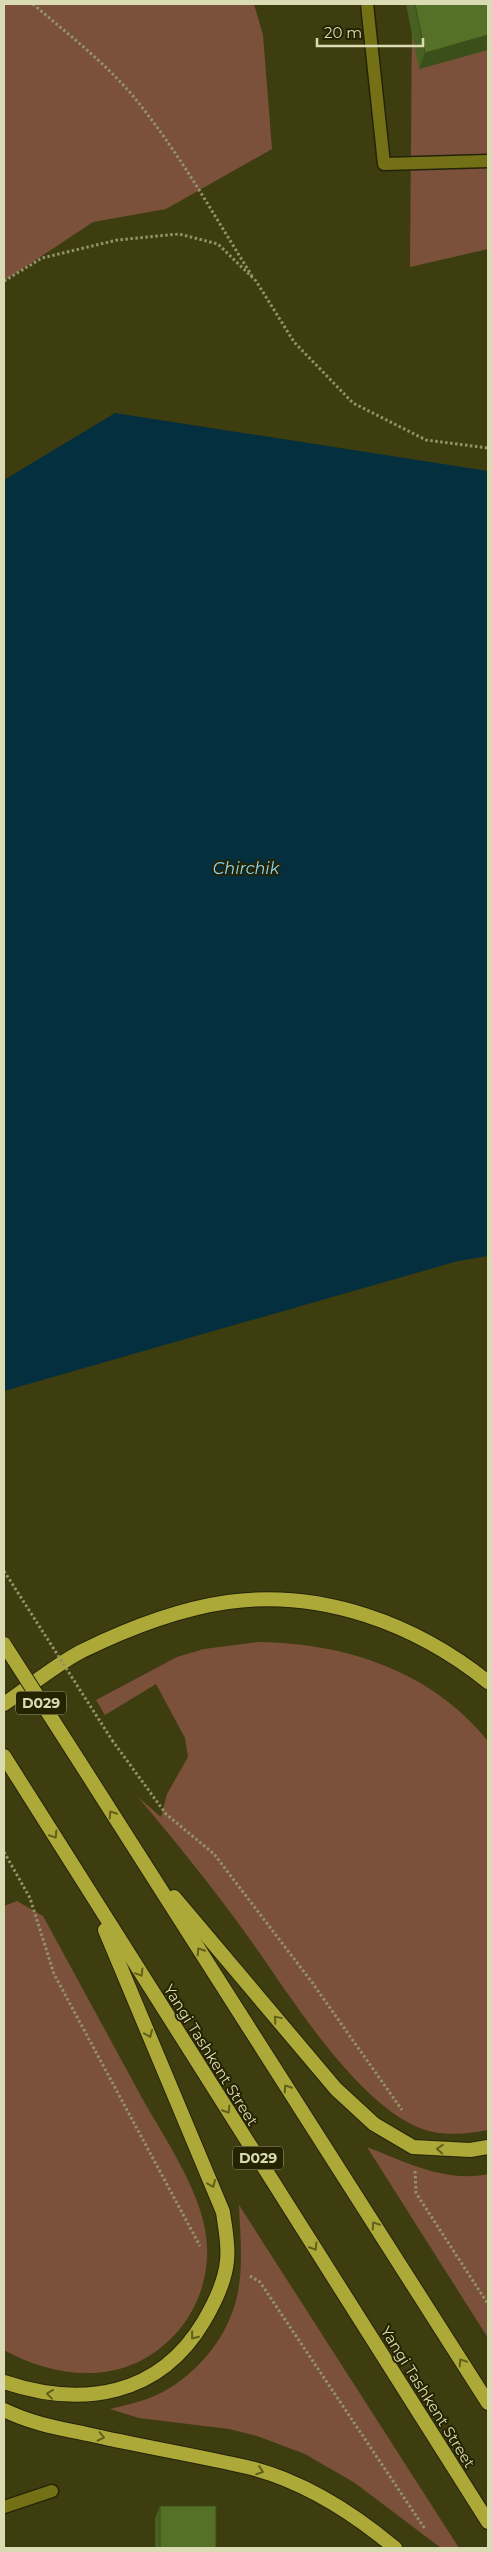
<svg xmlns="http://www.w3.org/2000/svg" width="492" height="2552" viewBox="0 0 492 2552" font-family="Montserrat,sans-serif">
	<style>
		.green { fill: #7b513b }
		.water { fill: #042f3e }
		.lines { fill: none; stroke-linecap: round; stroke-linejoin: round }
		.service-casing { stroke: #242309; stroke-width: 15 }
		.trunk-casing { stroke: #242309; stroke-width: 16 }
		.path { stroke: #939268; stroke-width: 3; stroke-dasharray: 2.5 2.5; stroke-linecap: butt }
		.service { stroke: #737016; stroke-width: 12 }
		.trunk { stroke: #aca939; stroke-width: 14 }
		.trunk-bridge-casing { stroke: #242309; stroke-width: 16; stroke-linecap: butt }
		.path-bridge { stroke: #939268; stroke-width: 3; stroke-dasharray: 2.5 2.5; stroke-linecap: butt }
		.trunk-bridge { stroke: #aca939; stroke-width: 14 }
		.wall { fill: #486122 }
		.shaded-wall { fill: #3b4f1b }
		.building { fill: #547127; stroke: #3b4f1b }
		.oneway { stroke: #625f1a }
		.labels { text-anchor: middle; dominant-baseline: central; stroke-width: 4; stroke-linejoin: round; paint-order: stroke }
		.shield { fill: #252301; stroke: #a4a47e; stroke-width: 1 }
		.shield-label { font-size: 14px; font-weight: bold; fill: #dbdbb3 }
		.street-label { font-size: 15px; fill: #dbdbb3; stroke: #252301 }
		.water-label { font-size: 16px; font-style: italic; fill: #8bdbff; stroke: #252301 }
	</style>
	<rect width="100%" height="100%" fill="#3e3d10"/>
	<g class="green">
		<path d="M4 4H254L263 35 272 149 166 209 93 222 4 281Z"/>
		<path d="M488 4V249L410 267 412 21Z"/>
		<path d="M258 1642C345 1643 432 1671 488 1741V2130C462 2135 435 2137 411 2124 347 2091 286 1989 244 1931 210 1884 175 1841 138 1797L161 1817 167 1794 188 1757 185 1738 156 1684 105 1715 96 1700 177 1657 204 1649Z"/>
		<path d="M17 1901 43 1916C76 1977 109 2037 142 2098 166 2141 205 2196 207 2246 209 2293 185 2336 144 2359 101 2383 46 2374 4 2350V1906Z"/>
		<path d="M367 2147C405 2162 446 2183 488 2174V2338Z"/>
		<path d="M239 2205 459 2548H441L355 2483 305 2454 257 2436 229 2429 139 2418 110 2409C130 2404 151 2400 168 2389 205 2367 234 2327 239 2285 243 2259 240 2231 239 2205Z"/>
	</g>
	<path class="water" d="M115 413 488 471V1256L458 1261 4 1391V480Z"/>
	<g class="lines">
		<defs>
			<g id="service">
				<path d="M367 4 384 164 488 161"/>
				<path d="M4 2507 52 2491"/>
			</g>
			<g id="trunk">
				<path d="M4 1704C29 1687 55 1665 82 1651 127 1629 178 1609 228 1602 322 1589 416 1624 488 1682"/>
				<path d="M4 1756 488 2522"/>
				<path d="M79 1761 488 2403"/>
				<path d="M174 1897 336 2089 374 2124 413 2147 470 2150 488 2147"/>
				<path d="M4 2382C82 2408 159 2397 204 2321 214 2304 225 2282 227 2261 229 2245 225 2228 223 2212L105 1930"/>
				<path d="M4 2410C30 2423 58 2428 87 2434 140 2446 194 2455 247 2467 301 2480 353 2513 395 2548"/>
			</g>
		</defs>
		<use href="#service" class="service-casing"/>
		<use href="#trunk" class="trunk-casing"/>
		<g class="path">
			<path d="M33 4C70 36 111 67 141 106 183 159 216 219 252 276"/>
			<path d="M4 281 42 258 117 240 179 234 218 244 256 281 294 342 353 403 426 440 488 448"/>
			<path d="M112 1740 166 1814 214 1854 311 1981 402 2110"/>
			<path d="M4 1852 30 1898 54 1974 200 2246"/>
			<path d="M415 2171 416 2193 488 2304"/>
			<path d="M250 2276 260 2282 425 2529"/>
		</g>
		<use href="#service" class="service"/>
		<use href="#trunk" class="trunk"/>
		<defs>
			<path id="trunk-bridge" d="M4 1644 79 1761"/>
		</defs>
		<use href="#trunk-bridge" class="trunk-bridge-casing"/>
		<path class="path-bridge" d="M4 1571 112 1740"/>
		<use href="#trunk-bridge" class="trunk-bridge"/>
	</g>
	<g class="wall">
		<path d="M406 4H488L419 69Z"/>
		<path d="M160 2506 216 2548H155V2519Z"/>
	</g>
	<path class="shaded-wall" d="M488 35V50L419 69 425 53Z"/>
	<g class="building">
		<path d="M415 4H488V35L425 53Z"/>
		<rect x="160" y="2506" width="56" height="42"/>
	</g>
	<defs><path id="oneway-chevron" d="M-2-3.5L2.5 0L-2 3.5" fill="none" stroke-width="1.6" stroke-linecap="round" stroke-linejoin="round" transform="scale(1.25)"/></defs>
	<g class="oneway">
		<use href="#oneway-chevron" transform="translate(112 1814) rotate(-123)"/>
		<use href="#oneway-chevron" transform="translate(54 1835) rotate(58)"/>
		<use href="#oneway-chevron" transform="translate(200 1951) rotate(-123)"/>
		<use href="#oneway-chevron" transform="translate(140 1973) rotate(58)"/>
		<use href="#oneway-chevron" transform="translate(277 2019) rotate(-130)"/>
		<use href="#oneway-chevron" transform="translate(149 2034) rotate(67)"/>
		<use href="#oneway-chevron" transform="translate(287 2088) rotate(-123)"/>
		<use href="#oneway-chevron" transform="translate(227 2110) rotate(58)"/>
		<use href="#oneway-chevron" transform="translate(440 2149) rotate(-176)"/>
		<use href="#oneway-chevron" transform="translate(212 2184) rotate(67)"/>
		<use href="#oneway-chevron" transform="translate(375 2225) rotate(-123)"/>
		<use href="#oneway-chevron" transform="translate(314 2247) rotate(58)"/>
		<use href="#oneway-chevron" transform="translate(194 2336) rotate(129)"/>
		<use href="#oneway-chevron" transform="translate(462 2362) rotate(-123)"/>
		<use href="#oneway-chevron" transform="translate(50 2394) rotate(-173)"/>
		<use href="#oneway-chevron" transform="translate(101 2437) rotate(13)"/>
		<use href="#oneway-chevron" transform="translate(260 2471) rotate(20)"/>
	</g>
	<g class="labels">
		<g class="shield">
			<rect x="16" y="1691.5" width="50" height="23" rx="4"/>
			<rect x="233" y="2146.5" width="50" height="23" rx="4"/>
		</g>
		<g class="shield-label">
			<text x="41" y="1703">D029</text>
			<text x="258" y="2158">D029</text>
		</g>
		<g class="street-label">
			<text transform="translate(211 2055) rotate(58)">Yangi Tashkent Street</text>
			<text transform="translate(428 2397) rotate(58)">Yangi Tashkent Street</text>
		</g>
		<g class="water-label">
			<text x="246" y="868">Chirchik</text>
		</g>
	</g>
	<rect width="492" height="2552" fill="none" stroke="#dbdbb3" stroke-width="10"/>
	<path d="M317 38v8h106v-8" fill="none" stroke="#dbdbb3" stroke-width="2.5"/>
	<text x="324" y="38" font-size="15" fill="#dbdbb3" stroke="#252301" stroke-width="4" paint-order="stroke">20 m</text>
</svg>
